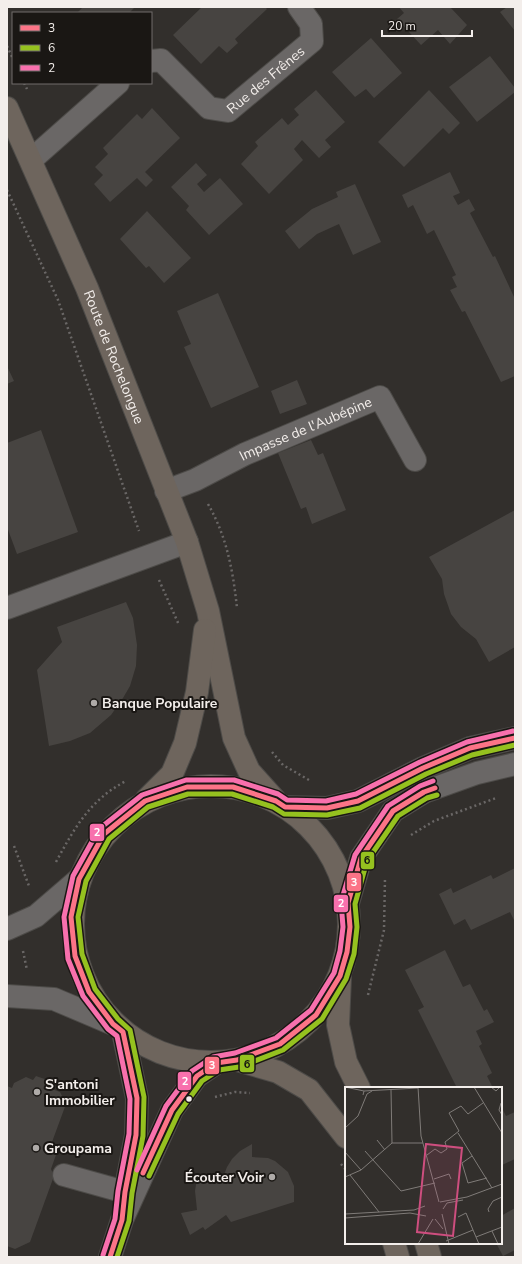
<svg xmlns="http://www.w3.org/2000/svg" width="522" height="1264" viewBox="0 0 522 1264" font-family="'Nunito Sans',sans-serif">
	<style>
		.building { fill: #474441 }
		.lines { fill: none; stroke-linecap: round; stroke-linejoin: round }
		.minor-casing { stroke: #4d4b48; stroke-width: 24 }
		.major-casing { stroke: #4d4b48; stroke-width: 24 }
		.path { stroke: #6a6766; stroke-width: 2.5; stroke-dasharray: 2 3; stroke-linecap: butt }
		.minor { stroke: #6a6766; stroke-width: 22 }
		.major { stroke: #6e655d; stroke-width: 22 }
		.bus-1-casing { stroke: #1a1714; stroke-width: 8 }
		.bus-2-casing { stroke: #1a1714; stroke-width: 8 }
		.bus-3-casing { stroke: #1a1714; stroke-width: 8 }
		.bus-1 { stroke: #fc7487; stroke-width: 5 }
		.bus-2 { stroke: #95c11f; stroke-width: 5 }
		.bus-3 { stroke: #f870ad; stroke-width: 5 }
		.poi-dot { fill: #afaba8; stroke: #1a1714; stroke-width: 1.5 }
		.bus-dot { fill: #f3eeeb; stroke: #1a1714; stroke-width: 1.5 }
		.labels { text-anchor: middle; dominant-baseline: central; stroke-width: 4; stroke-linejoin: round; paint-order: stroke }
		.street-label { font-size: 14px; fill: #f3eeeb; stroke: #1a1714 }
		.poi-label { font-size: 14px; font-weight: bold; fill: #f3eeeb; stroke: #1a1714; text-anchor: start }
		.inset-road { fill: none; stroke: #7f7b78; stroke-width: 1 }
		.view { fill: #ce4e7f; fill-opacity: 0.15; stroke: #ce4e7f; stroke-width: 2 }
		.inset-edge { fill: none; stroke: #f3eeeb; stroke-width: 2 }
		.line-badge { stroke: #1a1714; stroke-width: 1.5 }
		.badge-label { font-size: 11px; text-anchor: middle; font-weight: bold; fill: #fff }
		.pale-badge-label { font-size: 11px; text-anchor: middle; font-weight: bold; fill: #111 }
	</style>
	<rect width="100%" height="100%" fill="#322f2c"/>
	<g class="building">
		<path d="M83 7H135L129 13H77Z"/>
		<path d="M202 7H265L267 9 235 39 238 43 227 53 219 46 201 64 173 35Z"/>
		<path d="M399 7H450L467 25 450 44 438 30 421 45 397 19 404 13Z"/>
		<path d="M507 7H515V31L500 12Z"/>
		<path d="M371 38 402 73 374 98 366 89 355 97 332 72Z"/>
		<path d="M490 56 515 88V92L477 122 449 87Z"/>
		<path d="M316 90 345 122 325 140 331 147 319 158 302 140 294 149 303 160 269 194 241 164 258 146 255 142 282 118 288 125 299 115 294 109Z"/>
		<path d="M429 90 460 123 449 134 443 128 404 167 378 142Z"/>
		<path d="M152 108 180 138 145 172 153 180 146 187 137 178 110 202 94 184 103 175 95 167 108 154 103 148 137 114 142 119Z"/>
		<path d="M196 163 207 175 197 184 204 192 220 178 243 204 209 235 186 210 189 206 171 187Z"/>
		<path d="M450 172 460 193 453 196 458 205 469 199 475 210 470 213 493 257 495 256 515 299V376L501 382 465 311 462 312 450 290 457 287 452 277 456 275 434 230 427 234 413 205 408 208 402 195Z"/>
		<path d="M355 184 381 242 353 255 339 224 317 234 299 249 285 231 312 209 338 197 336 192Z"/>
		<path d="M147 211 191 258 164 283 149 266 146 268 120 239Z"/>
		<path d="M218 293 259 387 211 408 184 347 191 344 177 311Z"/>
		<path d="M7 366 14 381 7 384Z"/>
		<path d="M297 380 307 404 280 414 271 391Z"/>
		<path d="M41 430 78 532 17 554 7 527V443Z"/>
		<path d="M311 440 318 455 323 453 346 510 312 524 306 507 301 509 278 453Z"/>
		<path d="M515 510V647L489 662 476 639 461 627 451 614 444 594 442 579 429 557Z"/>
		<path d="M126 602 133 618 137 645 136 666 130 686 123 698 111 715 90 733 70 741 49 746 37 670 62 642 57 627Z"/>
		<path d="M515 868V922L510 912 471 930 465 919 454 925 439 894 451 888 453 893 491 875 493 879Z"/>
		<path d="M445 950 463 987 470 984 484 1011 487 1009 494 1022 476 1031 482 1044 479 1046 492 1073 487 1076 493 1088H457L418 1010 424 1007 405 970Z"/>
		<path d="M36 1076 53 1082 52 1089 60 1092 66 1104 52 1142 57 1152 51 1169 54 1176 30 1242 15 1249 7 1246V1086L12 1088 14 1083 26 1077 33 1080Z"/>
		<path d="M501 1106 506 1116 515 1112V1159L502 1165Z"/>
		<path d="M252 1144V1157L268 1158 275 1161 288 1172 294 1186V1202L231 1222 226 1215 205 1230 203 1227 190 1235 181 1213 197 1210 195 1191 197 1178H206V1175L215 1176V1179L222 1180 227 1167 232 1159 240 1151Z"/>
		<path d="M515 1208V1250L503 1256 496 1243H501V1216Z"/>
	</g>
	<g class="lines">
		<defs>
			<g id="minor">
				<path id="s1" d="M151 61 161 60 209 108 228 111 312 41 311 24 299 7"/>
				<path d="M31 160 118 83"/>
				<path id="s2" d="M166 491 195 480 245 454 380 397 415 460"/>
				<path d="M7 608 187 542"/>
				<path d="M285 807 327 808 358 801 423 768 470 748 515 738"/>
				<path d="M348 903 361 858 393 811 424 792 477 773 515 764"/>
				<path d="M7 929 36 916 79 879"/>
				<path d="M7 996 54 999 113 1024"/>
				<path d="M123 1032 137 1098 136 1135 125 1192"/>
				<path d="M64 1175 125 1192"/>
				<path d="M110 1257 122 1220 172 1110 197 1076 216 1063"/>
			</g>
			<g id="major">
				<path id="s3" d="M7 108 87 288 187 542 208 611 234 738 249 771 275 800"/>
				<circle cx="211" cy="924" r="138"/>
				<path d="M147 799 172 774 185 743 197 692 205 630"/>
				<path d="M340 977 338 1025 346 1062 359 1088"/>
				<path d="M237 1060 278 1072 309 1090 346 1137"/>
				<path d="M394 1243 398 1257"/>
				<path d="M426 1243 430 1257"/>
			</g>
		</defs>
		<use href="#minor" class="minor-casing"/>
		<use href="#major" class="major-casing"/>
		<g class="path">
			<path d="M7 46 13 59"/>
			<path d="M24 83 27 89"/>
			<path d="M7 190 58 300 139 531"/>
			<path d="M208 504C227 537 233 571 237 608"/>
			<path d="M159 580 179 625"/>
			<path d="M272 752 283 765 309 780"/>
			<path d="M411 835 434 821 496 798"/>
			<path d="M14 846 29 886"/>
			<path d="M56 862C75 827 90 800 126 781"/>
			<path d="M23 951 27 970"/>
			<path d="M368 995 384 930 385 878"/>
			<path d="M215 1097 235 1092 250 1093"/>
			<path d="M341 1164 346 1170"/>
		</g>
		<use href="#minor" class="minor"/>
		<use href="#major" class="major"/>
		<defs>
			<g id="bus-1">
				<path d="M143 1173 172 1110 197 1076 216 1063 237 1060 280 1044 316 1015 340 976 347 952 350 927 348 903 361 858 393 811 424 792 435 788"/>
				<path d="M110 1257 122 1220 125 1192 136 1135 137 1098 123 1032 113 1024 89 992 75 956 71 917 79 879 104 834 145 801 187 787H233L276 801 285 807 327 808 358 801 423 768 470 748 515 738"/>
			</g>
			<g id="bus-2">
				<path d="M149 1176 178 1114 202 1081 219 1070 239 1067 283 1050 322 1019 346 979 354 954 357 927 355 904 367 861 398 816 427 798 437 795"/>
				<path d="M117 1257 129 1221 132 1193 143 1136 144 1097 130 1030 118 1019 95 989 82 954 78 917 86 881 109 839 148 807 188 794H232L273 807 284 814 327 815 360 808 426 774 472 755 515 745"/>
			</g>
			<g id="bus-3">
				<path d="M137 1170 166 1106 192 1071 213 1057 235 1053 276 1038 311 1010 334 973 340 951 343 927 341 902 355 855 388 806 420 786 433 781"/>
				<path d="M103 1255 115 1219 118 1191 129 1134 130 1099 117 1036 108 1029 83 996 68 959 64 917 73 876 99 829 142 795 186 780H234L278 794 287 800 326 801 356 794 420 762 467 742 513 731"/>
			</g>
		</defs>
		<use href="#bus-1" class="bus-1-casing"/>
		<use href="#bus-2" class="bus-2-casing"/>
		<use href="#bus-3" class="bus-3-casing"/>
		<use href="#bus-1" class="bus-1"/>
		<use href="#bus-2" class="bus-2"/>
		<use href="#bus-3" class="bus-3"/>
	</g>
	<g class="poi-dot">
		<circle cx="94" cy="703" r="4"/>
		<circle cx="37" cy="1092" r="4"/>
		<circle cx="36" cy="1148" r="4"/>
		<circle cx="272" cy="1177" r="4"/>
	</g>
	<circle class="bus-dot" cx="189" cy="1099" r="3.5"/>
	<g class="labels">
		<g class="street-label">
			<text stroke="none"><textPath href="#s1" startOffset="146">Rue des Frênes</textPath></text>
			<text stroke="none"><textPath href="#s3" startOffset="271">Route de Rochelongue</textPath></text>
			<text stroke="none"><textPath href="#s2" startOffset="153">Impasse de l'Aubépine</textPath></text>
		</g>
		<g class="poi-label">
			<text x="102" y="703">Banque Populaire</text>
			<text x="45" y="1084">S'antoni<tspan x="45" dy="16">Immobilier</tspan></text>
			<text x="44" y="1148">Groupama</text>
			<text x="264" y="1177" text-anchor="end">Écouter Voir</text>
		</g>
	</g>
	<g transform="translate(345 1087)">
		<rect width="157" height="157" fill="#322f2c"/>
		<path class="inset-road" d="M0 0 19 4M73 0 76 49 94 115M129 0 157 46M146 0 151 4 155 0M18 8 19 4 73 1M156 16 154 23 157 28M0 41 13 29 22 7 27 4M113 46 147 101M32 53 40 63M47 56H78M20 64 28 73M0 65 16 83M82 68 90 62 96 66 102 62 100 55 114 44 104 26 116 19 123 27 138 16M127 69 117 76 123 96 142 91M28 73 56 104 90 96M5 88 34 125M0 90 16 83 47 56 46 3M89 92 104 87 106 92M95 115 122 110 157 97M98 122 102 116 118 113M144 125 143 122 148 114 157 110M0 127 69 123 80 119M97 127 104 157M113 130 121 126 128 143M0 131 65 126 81 129M90 132 98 142M147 144 153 157M131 150 157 140M101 154 128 143 134 157M73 157 88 132"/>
		<path class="view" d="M81 57 117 61 108 149 72 145Z"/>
		<rect width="157" height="157" class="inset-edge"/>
	</g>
	<g class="line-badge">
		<rect x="89" y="823" width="16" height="19" rx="4" fill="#f870ad"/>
		<rect x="360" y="851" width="15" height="19" rx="4" fill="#95c11f"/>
		<rect x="346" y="872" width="16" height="20" rx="4" fill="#fc7487"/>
		<rect x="333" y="894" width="16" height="19" rx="4" fill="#f870ad"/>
		<rect x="239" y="1054" width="16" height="19" rx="4" fill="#95c11f"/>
		<rect x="204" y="1056" width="16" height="19" rx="4" fill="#fc7487"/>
		<rect x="177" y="1071" width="15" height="20" rx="4" fill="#f870ad"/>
	</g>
	<g class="badge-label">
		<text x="97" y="836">2</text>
		<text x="354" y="886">3</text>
		<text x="341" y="907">2</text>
		<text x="212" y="1069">3</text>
		<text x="185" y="1085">2</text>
	</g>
	<g class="pale-badge-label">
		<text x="367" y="864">6</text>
		<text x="247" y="1068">6</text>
	</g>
	<rect width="522" height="1264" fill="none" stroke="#f3eeeb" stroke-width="16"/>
	<rect x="12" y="12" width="140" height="72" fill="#1a1714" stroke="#716d6a"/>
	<rect x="20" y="25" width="20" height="6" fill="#fc7487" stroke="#716d6a"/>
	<text x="48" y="32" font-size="12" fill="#f3eeeb">3</text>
	<rect x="20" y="45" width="20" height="6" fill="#95c11f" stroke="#716d6a"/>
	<text x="48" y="52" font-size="12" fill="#f3eeeb">6</text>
	<rect x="20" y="65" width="20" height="6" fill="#f870ad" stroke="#716d6a"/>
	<text x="48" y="72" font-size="12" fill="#f3eeeb">2</text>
	<path d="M382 30v6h90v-6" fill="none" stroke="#f3eeeb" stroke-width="2"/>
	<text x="388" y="30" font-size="12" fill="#f3eeeb" stroke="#1a1714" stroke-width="3" paint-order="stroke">20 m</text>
</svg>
